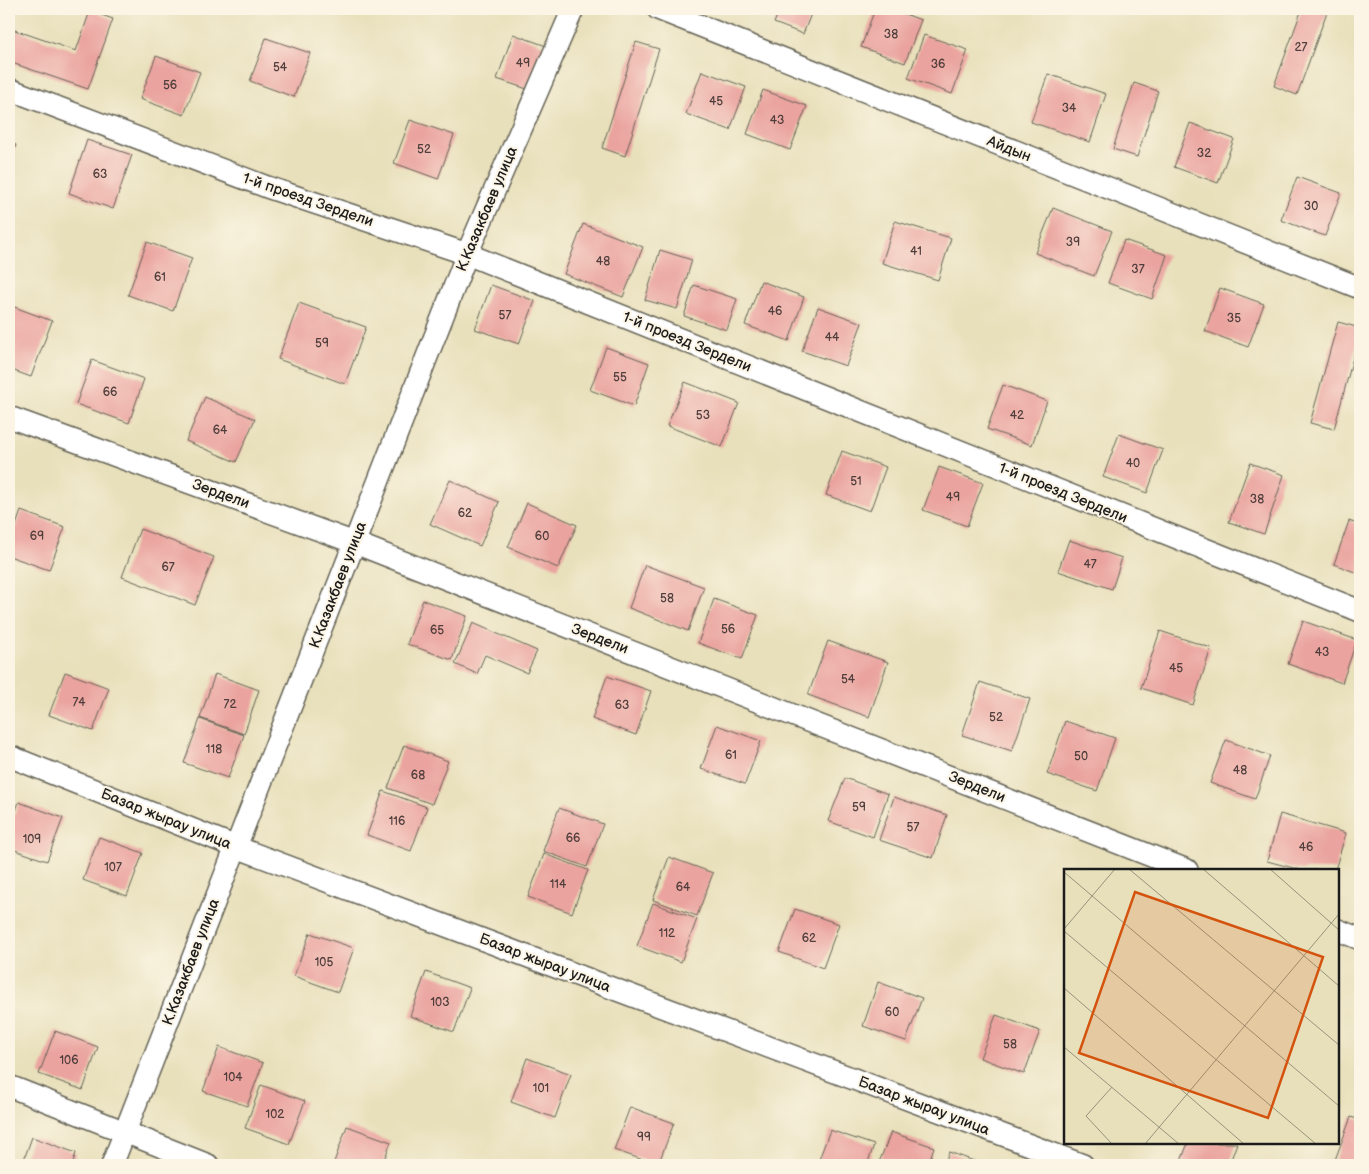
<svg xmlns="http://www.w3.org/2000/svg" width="1369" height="1174" viewBox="0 0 1369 1174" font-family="'Balsamiq Sans',sans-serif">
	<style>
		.building { fill: #eaa39e }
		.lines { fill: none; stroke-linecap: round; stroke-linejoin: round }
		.street-casing { stroke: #636154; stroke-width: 24 }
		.street { stroke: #fff; stroke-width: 21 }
		.labels { text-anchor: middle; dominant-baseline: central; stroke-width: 4; stroke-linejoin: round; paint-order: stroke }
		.number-label { font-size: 12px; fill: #503e3c }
		.street-label { font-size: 15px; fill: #1c1c1c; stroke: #fcf5e5 }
		.inset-road { fill: none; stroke: #96927b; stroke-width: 1 }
		.view { fill: #d4530e; fill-opacity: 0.15; stroke: #d4530e; stroke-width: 2.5 }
		.inset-edge { fill: none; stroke: #1c1c1c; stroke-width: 2.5 }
	</style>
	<rect width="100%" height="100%" fill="#fcf5e5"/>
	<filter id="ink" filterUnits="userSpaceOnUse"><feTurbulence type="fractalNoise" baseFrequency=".02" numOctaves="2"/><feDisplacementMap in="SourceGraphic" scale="10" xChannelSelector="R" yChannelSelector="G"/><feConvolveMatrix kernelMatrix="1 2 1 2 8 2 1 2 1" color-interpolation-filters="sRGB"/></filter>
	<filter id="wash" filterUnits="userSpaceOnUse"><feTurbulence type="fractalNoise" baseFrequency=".0096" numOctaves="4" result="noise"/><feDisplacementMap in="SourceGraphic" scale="20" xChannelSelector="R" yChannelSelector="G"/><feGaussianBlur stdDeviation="1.12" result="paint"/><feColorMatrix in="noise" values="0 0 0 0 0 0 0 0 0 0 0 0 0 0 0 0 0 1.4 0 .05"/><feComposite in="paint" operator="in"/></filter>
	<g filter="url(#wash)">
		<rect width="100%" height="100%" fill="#e8e0bb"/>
		<g id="blocks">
			<g class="building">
				<path d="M780 9H813L803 34 774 23Z"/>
				<path d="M875 9H891L921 20 905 63 861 47Z"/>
				<path d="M1302 9H1328L1297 95 1274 86Z"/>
				<path d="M90 11 113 19 88 89 9 62V28L76 51Z"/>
				<path d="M513 34 549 47 533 91 497 79Z"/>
				<path d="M924 35 968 50 952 94 908 78Z"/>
				<path d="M266 38 310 53 294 97 250 81Z"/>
				<path d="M636 42 659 49 625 156 602 148Z"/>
				<path d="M156 56 200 72 184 115 140 99Z"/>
				<path d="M702 71 746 87 730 130 686 114Z"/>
				<path d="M1048 74 1106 94 1090 142 1031 122Z"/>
				<path d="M1134 83 1158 91 1137 157 1113 149Z"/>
				<path d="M763 90 807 106 790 150 747 134Z"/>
				<path d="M410 120 454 135 438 179 394 163Z"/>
				<path d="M1190 123 1234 139 1218 183 1174 167Z"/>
				<path d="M87 140 132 155 113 209 69 193Z"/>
				<path d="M9 142 16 145 9 164Z"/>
				<path d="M1297 177 1341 193 1325 236 1281 220Z"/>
				<path d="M1053 208 1112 231 1094 276 1035 253Z"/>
				<path d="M895 221 951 238 938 280 882 263Z"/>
				<path d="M583 224 643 247 623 297 564 274Z"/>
				<path d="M1124 240 1167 255 1152 299 1108 283Z"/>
				<path d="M147 242 192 258 173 311 128 295Z"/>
				<path d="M660 250 692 260 677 309 645 300Z"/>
				<path d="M761 281 804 297 789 341 745 325Z"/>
				<path d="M491 285 535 301 519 344 475 329Z"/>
				<path d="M694 285 737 299 727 330 684 316Z"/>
				<path d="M1220 288 1264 304 1248 347 1205 331Z"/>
				<path d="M299 303 366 327 345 384 278 359Z"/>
				<path d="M9 305 52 321 31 377 9 369Z"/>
				<path d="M818 307 862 323 846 366 802 351Z"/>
				<path d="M1338 322 1360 328V332L1334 429 1310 423Z"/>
				<path d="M606 347 649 363 634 406 590 390Z"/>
				<path d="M92 360 144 379 129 423 76 404Z"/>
				<path d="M685 382 739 403 722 447 667 426Z"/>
				<path d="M1003 385 1047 401 1032 445 987 429Z"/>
				<path d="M205 397 255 419 236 462 186 441Z"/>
				<path d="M1119 434 1163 450 1147 493 1103 477Z"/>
				<path d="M842 451 886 467 870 511 826 495Z"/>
				<path d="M1250 463 1284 475 1264 534 1229 522Z"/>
				<path d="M939 467 983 483 967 526 923 510Z"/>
				<path d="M450 480 499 502 480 546 430 524Z"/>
				<path d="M527 503 577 525 558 568 508 547Z"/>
				<path d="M21 511 65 527 49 570 9 556V545Z"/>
				<path d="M1349 521 1360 525V574L1334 564Z"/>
				<path d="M140 529 214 557 195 605 122 577Z"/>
				<path d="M1069 540 1122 558 1112 589 1058 571Z"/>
				<path d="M645 565 704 587 688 631 629 608Z"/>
				<path d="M714 599 758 615 742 659 698 643Z"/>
				<path d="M423 600 467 616 452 660 407 644Z"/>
				<path d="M1303 621 1357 640 1342 683 1288 664Z"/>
				<path d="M473 623 537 651 527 673 485 655 477 674 455 664Z"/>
				<path d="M1160 631 1211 648 1193 705 1141 688Z"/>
				<path d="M828 641 888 662 869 717 808 695Z"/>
				<path d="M65 672 109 688 93 731 49 715Z"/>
				<path d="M215 674 259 690 244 734 200 718Z"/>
				<path d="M607 676 651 691 636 735 592 719Z"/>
				<path d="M980 682 1030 699 1012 751 962 735Z"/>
				<path d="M200 719 244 735 228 778 184 763Z"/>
				<path d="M1065 721 1115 738 1097 791 1047 774Z"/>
				<path d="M717 725 761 741 745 784 701 769Z"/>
				<path d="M1226 740 1270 756 1255 799 1210 783Z"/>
				<path d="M404 745 448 761 432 804 388 788Z"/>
				<path d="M845 778 888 794 873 837 828 821Z"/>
				<path d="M383 791 427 807 411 851 367 835Z"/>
				<path d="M894 797 947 815 933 858 879 840Z"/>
				<path d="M19 802 63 818 47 861 9 848V829Z"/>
				<path d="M559 808 603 824 587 867 543 851Z"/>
				<path d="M1280 814 1346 833 1335 870H1301L1267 861Z"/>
				<path d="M99 837 143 853 127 896 83 880Z"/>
				<path d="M544 854 588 870 572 913 528 897Z"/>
				<path d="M669 857 713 873 697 916 653 900Z"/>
				<path d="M653 903 697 919 681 962 637 946Z"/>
				<path d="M795 909 839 924 823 968 779 952Z"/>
				<path d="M310 933 354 948 338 992 294 976Z"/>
				<path d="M426 972 470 988 454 1032 410 1016Z"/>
				<path d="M878 982 922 998 906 1041 863 1026Z"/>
				<path d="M996 1015 1040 1031 1024 1074 980 1058Z"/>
				<path d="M55 1031 98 1047 83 1090 39 1074Z"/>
				<path d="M219 1047 263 1063 247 1106 203 1091Z"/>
				<path d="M527 1058 571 1074 555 1118 511 1102Z"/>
				<path d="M261 1085 305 1101 289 1144 245 1128Z"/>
				<path d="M630 1107 674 1123 658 1165 614 1150Z"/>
				<path d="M1351 1117 1360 1120V1165H1349L1335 1160Z"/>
				<path d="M347 1126 391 1142 382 1165H333Z"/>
				<path d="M830 1130 874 1145 867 1165H817Z"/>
				<path d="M891 1132 934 1147 928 1165H878Z"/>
				<path d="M32 1137 76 1153 72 1165H22Z"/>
				<path d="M1188 1143H1237L1229 1165H1192L1181 1161Z"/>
				<path d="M949 1152 985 1165H944Z"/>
			</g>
		</g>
	</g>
	<g filter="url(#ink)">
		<use href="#blocks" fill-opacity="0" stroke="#636154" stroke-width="1"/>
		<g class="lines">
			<defs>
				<g id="street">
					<path d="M658 9 1360 288"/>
					<path d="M9 89 267 187 467 254 1360 611"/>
					<path d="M9 417 355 543 1187 870"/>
					<path d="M9 756 236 847 1083 1165"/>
					<path d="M1338 930 1360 939"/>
					<path d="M9 1086 208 1165"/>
					<path d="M112 1165 467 254 573 9"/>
				</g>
			</defs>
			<use href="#street" class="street-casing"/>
			<use href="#street" class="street"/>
		</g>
	</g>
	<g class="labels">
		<g class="number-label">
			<text x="891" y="34">38</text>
			<text x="1301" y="47">27</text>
			<text x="523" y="63">49</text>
			<text x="938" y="64">36</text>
			<text x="280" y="67">54</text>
			<text x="170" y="85">56</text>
			<text x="716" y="101">45</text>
			<text x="1069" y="108">34</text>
			<text x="777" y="120">43</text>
			<text x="424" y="149">52</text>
			<text x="1204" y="153">32</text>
			<text x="100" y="174">63</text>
			<text x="1311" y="206">30</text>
			<text x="1073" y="242">39</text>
			<text x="916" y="251">41</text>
			<text x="603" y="261">48</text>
			<text x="1138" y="269">37</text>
			<text x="160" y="277">61</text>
			<text x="775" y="311">46</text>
			<text x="505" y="315">57</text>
			<text x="1234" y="318">35</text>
			<text x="832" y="337">44</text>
			<text x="322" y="343">59</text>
			<text x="620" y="377">55</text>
			<text x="110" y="392">66</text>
			<text x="703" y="415">53</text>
			<text x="1017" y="415">42</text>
			<text x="220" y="430">64</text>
			<text x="1133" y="463">40</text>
			<text x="856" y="481">51</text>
			<text x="953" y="497">49</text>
			<text x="1257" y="499">38</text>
			<text x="465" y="513">62</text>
			<text x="37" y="536">69</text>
			<text x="542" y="536">60</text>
			<text x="1090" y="564">47</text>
			<text x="168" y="567">67</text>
			<text x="667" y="598">58</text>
			<text x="728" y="629">56</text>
			<text x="437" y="630">65</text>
			<text x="1322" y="652">43</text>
			<text x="1176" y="668">45</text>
			<text x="848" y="679">54</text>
			<text x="79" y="702">74</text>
			<text x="230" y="704">72</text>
			<text x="622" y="705">63</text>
			<text x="996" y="717">52</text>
			<text x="214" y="749">118</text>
			<text x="731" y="755">61</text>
			<text x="1081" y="756">50</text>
			<text x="1240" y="770">48</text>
			<text x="418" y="775">68</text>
			<text x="859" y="807">59</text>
			<text x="397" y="821">116</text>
			<text x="913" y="827">57</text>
			<text x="573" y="838">66</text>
			<text x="32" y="839">109</text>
			<text x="1306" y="847">46</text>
			<text x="113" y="867">107</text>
			<text x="558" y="884">114</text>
			<text x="683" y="887">64</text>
			<text x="667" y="933">112</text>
			<text x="809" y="938">62</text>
			<text x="324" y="962">105</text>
			<text x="440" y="1002">103</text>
			<text x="892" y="1012">60</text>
			<text x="1010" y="1044">58</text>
			<text x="69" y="1060">106</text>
			<text x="233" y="1077">104</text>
			<text x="541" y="1088">101</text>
			<text x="275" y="1114">102</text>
			<text x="644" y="1137">99</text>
		</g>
		<g class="street-label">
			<text transform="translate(1009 149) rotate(22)">Айдын</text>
			<text transform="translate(308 200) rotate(19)">1-й проезд Зердели</text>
			<text transform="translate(487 209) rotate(-67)">К.Казакбаев улица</text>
			<text transform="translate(687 342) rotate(22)">1-й проезд Зердели</text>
			<text transform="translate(1063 493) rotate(22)">1-й проезд Зердели</text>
			<text transform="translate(221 494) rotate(20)">Зердели</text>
			<text transform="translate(338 585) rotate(-69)">К.Казакбаев улица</text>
			<text transform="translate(600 639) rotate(21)">Зердели</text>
			<text transform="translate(977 787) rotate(22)">Зердели</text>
			<text transform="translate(166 819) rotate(22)">Базар жырау улица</text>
			<text transform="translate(191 962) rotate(-69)">К.Казакбаев улица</text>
			<text transform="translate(545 963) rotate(21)">Базар жырау улица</text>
			<text transform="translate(924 1106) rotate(21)">Базар жырау улица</text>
		</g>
	</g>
	<g transform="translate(1064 869)">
		<rect width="275" height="275" fill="#e8e0bb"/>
		<path class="inset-road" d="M65 0 275 176M139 0 275 117M206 0 275 61M0 3 275 237M0 60 51 0M0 62 252 275M0 119 180 275M0 178 115 275M48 218 22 247 48 275M81 275 275 45"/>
		<path class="view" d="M71 23 259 88 204 249 15 184Z"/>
		<rect width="275" height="275" class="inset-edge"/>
	</g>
	<rect width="1369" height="1174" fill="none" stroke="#fcf5e5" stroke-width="30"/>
</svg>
